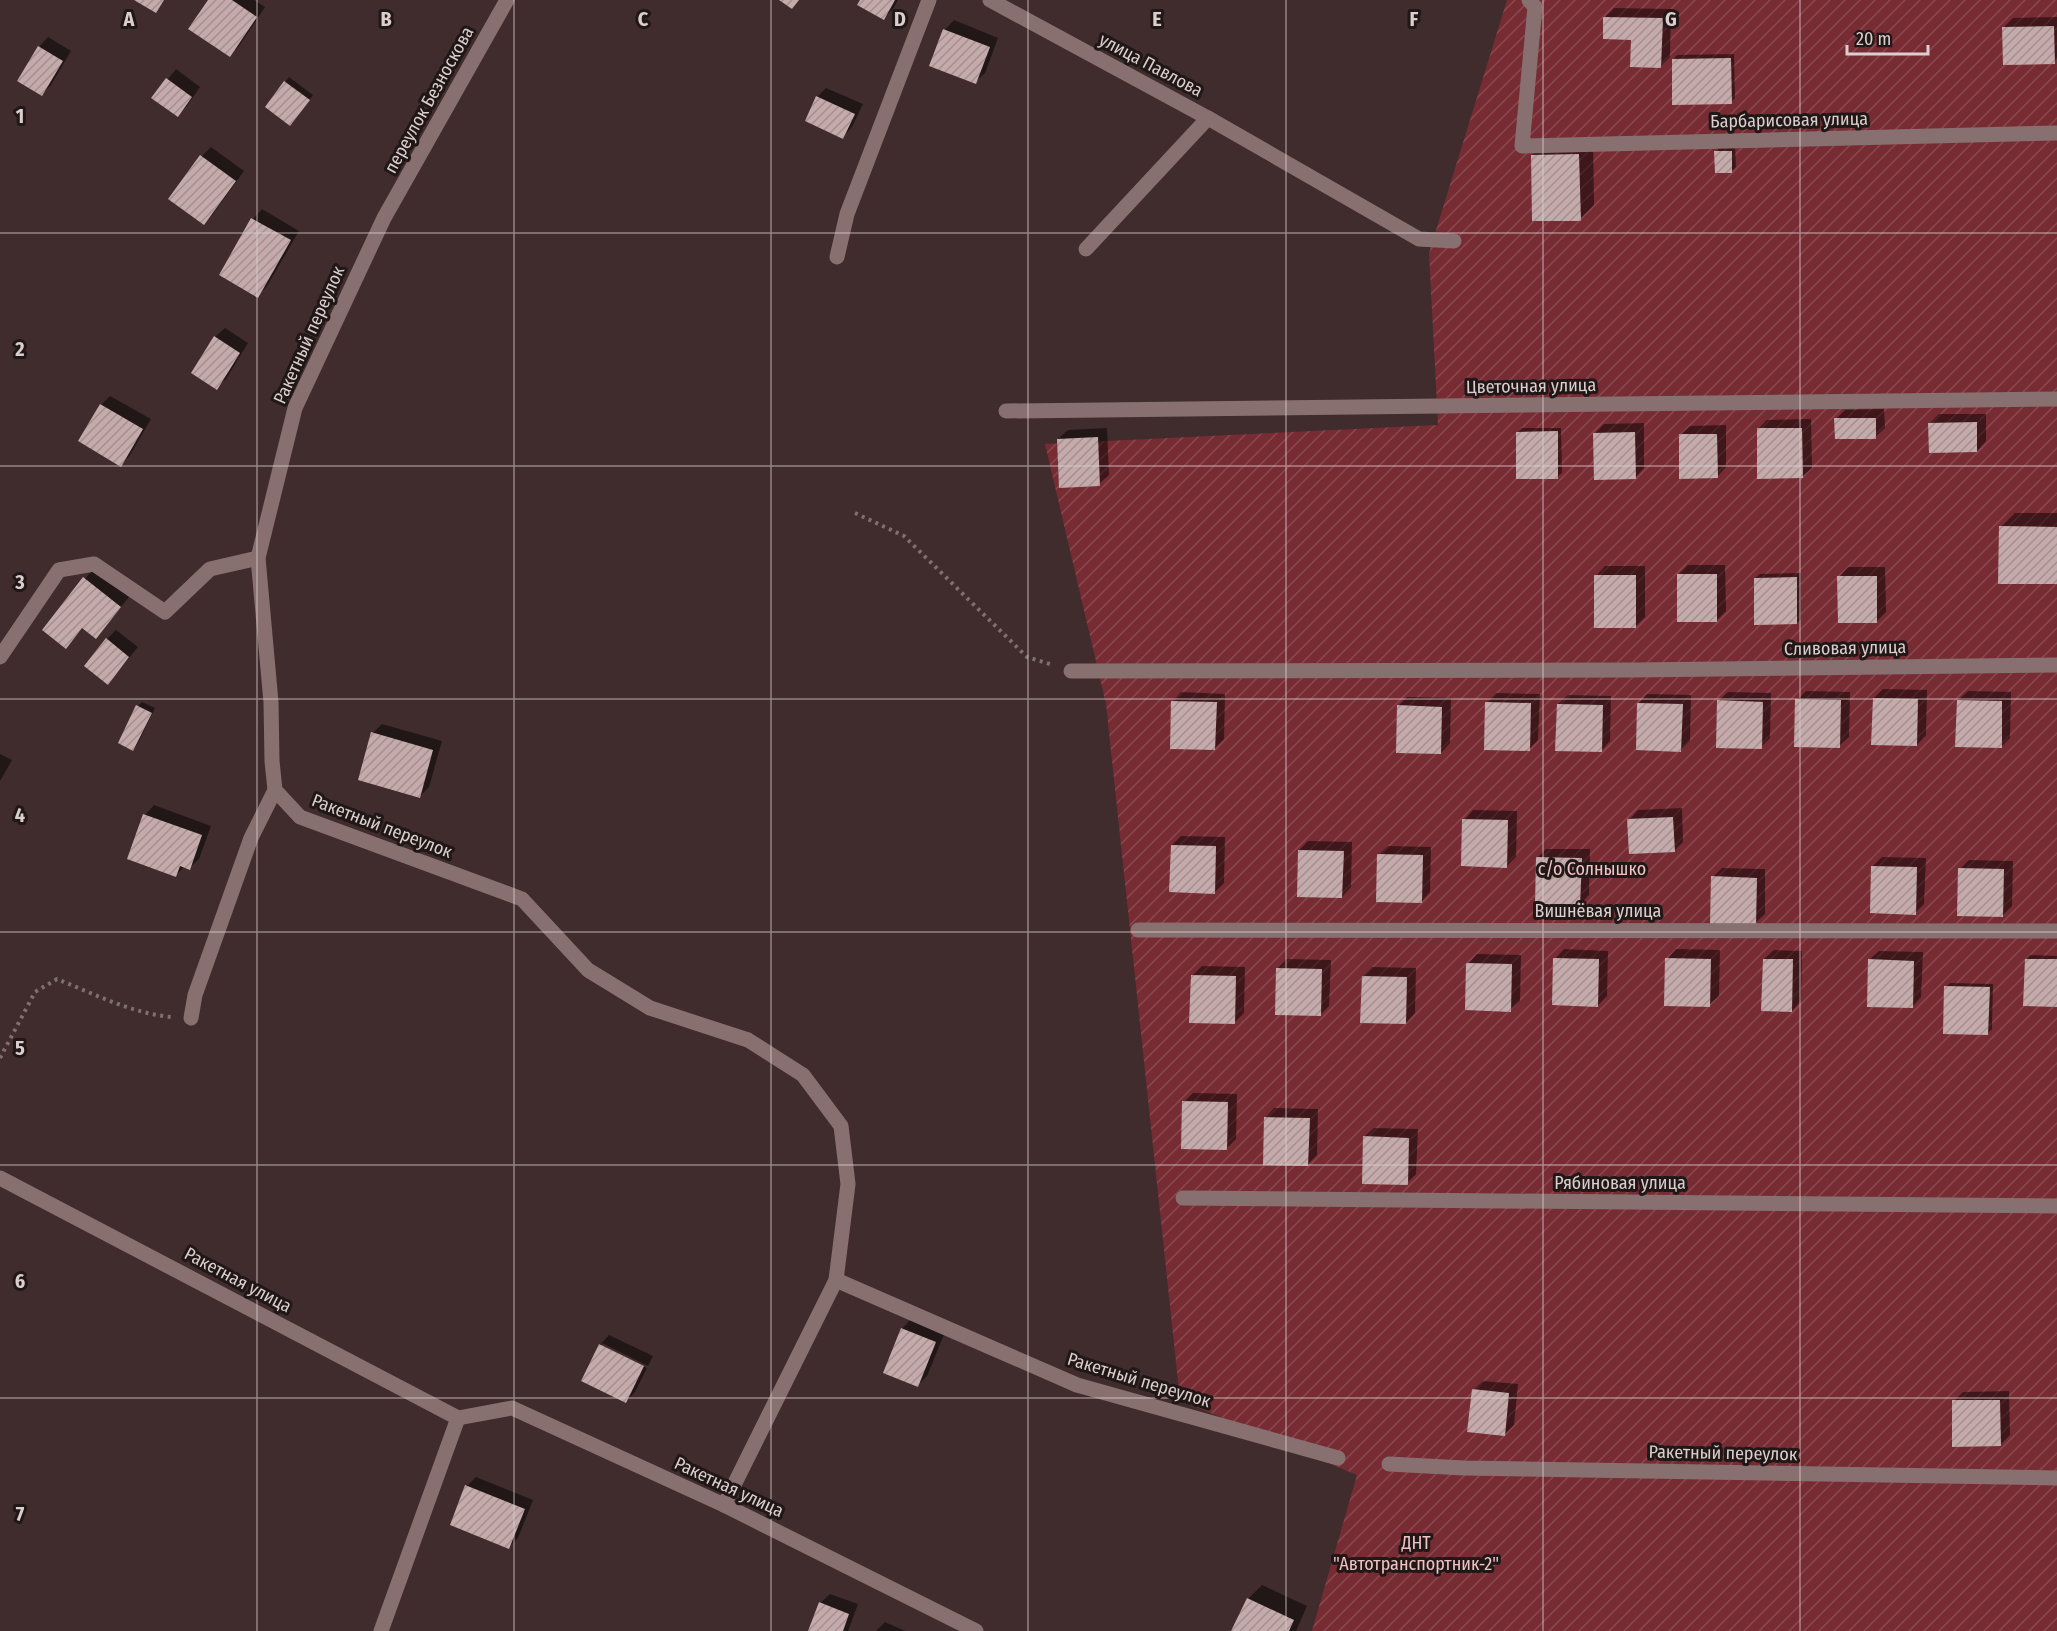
<svg xmlns="http://www.w3.org/2000/svg" width="2057" height="1631" viewBox="0 0 2057 1631" font-family="'Fira Sans Condensed',sans-serif">
	<style>
		.garden { fill: url(#garden-furrows) }
		.shadow { fill: #0007 }
		.building { fill: url(#building-hatch) }
		.lines { fill: none; stroke-linecap: round; stroke-linejoin: round }
		.path { stroke: #806f6f; stroke-width: 4; stroke-dasharray: 3 4.5; stroke-linecap: butt }
		.minor { stroke: #887070; stroke-width: 15 }
		.grid { fill: none; stroke: #dccece; stroke-width: 1.5; stroke-opacity: 0.55 }
		.labels { text-anchor: middle; dominant-baseline: central; stroke-width: 6; stroke-linejoin: round; paint-order: stroke }
		.street-label { font-size: 18px; fill: #dccece; stroke: #201717 }
		.park-label { font-size: 18px; fill: #f2c1c2; stroke: #201717 }
		.grid-label { font-size: 20px; text-anchor: middle; font-weight: bold; fill: #dccece; stroke: #201717; stroke-width: 6; stroke-linejoin: round; paint-order: stroke }
	</style>
	<defs>
		<pattern id="garden-furrows" width="10" height="10" patternUnits="userSpaceOnUse" patternTransform="scale(1.5)"><rect width="10" height="10" fill="#772c34"/><path d="M-1 1l2-2M0 10L10 0M9 11l2-2" fill="none" stroke="#8a4950"/></pattern>
		<pattern id="building-hatch" width="6" height="6" patternUnits="userSpaceOnUse" patternTransform="scale(1.5)"><rect width="6" height="6" fill="#c4aaaa"/><path d="M-1 1l2-2M0 6l6-6M5 7l2-2" fill="none" stroke="#a48f8f"/></pattern>
	</defs>
	<rect width="100%" height="100%" fill="#402c2c"/>
	<path class="garden" d="M1507 0H2057V1631H1312L1357 1475 1180 1400 1106 704 1045 444 1438 425 1429 253Z"/>
	<g class="shadow">
		<path d="M209 0H254L265 7 239 46 230 55Z"/>
		<path d="M862 0H898L893 9 884 18Z"/>
		<path d="M1614 8 1671 9 1670 57 1661 66 1632 39 1605 17Z"/>
		<path d="M2057 17V59L2054 62 2004 27 2013 18Z"/>
		<path d="M954 20 998 38 985 73 975 82 945 30Z"/>
		<path d="M48 37 71 51 51 85 42 94 39 47Z"/>
		<path d="M1734 54 1735 98 1731 102 1673 60 1677 55Z"/>
		<path d="M176 69 200 87 187 106 178 115 154 97Z"/>
		<path d="M289 77 313 95 294 120 267 107Z"/>
		<path d="M826 88 863 104 852 127 843 137 817 97Z"/>
		<path d="M1593 140 1594 205 1580 219 1532 155 1546 141Z"/>
		<path d="M211 147 244 171 213 214 204 223 171 199 202 156Z"/>
		<path d="M1720 147H1735L1736 167 1731 172 1716 152Z"/>
		<path d="M262 209 299 231 267 286 258 296 221 274 253 219Z"/>
		<path d="M225 328 248 343 226 379 216 388 215 337Z"/>
		<path d="M110 396 151 419 130 455 121 465 101 405Z"/>
		<path d="M1884 409 1885 428 1875 437 1836 419 1845 410Z"/>
		<path d="M1939 414H1986V441L1977 451 1930 423Z"/>
		<path d="M1811 419 1812 468 1802 477 1758 429 1767 420Z"/>
		<path d="M1644 423V468L1635 478 1595 433 1604 424Z"/>
		<path d="M1726 425V467L1717 477 1680 435 1690 426Z"/>
		<path d="M1107 428 1109 475 1099 484 1058 439 1068 430Z"/>
		<path d="M1522 428H1561L1562 473 1557 477 1517 432Z"/>
		<path d="M2015 513H2057V583L2001 527Z"/>
		<path d="M1688 565H1725L1726 611 1717 620 1678 575Z"/>
		<path d="M1605 566H1645V617L1635 627 1596 576Z"/>
		<path d="M1848 567H1885L1886 612 1877 621 1839 577Z"/>
		<path d="M93 569 129 597 96 637 83 627 66 647 44 630Z"/>
		<path d="M1801 573V619L1797 623 1755 578 1760 574Z"/>
		<path d="M116 630 138 647 108 683 107 639Z"/>
		<path d="M1883 689 1927 690 1926 735 1917 745 1874 698Z"/>
		<path d="M1806 691 1850 692 1849 737 1839 746 1797 700Z"/>
		<path d="M1968 691 2011 692 2010 738 2001 747 1958 700Z"/>
		<path d="M1181 692 1225 694 1224 739 1215 748 1172 702Z"/>
		<path d="M1728 692 1771 693 1770 738 1761 747 1718 701Z"/>
		<path d="M1496 693 1540 694 1538 740 1529 749 1487 702Z"/>
		<path d="M1647 694 1691 695 1690 741 1681 750 1638 704Z"/>
		<path d="M1568 695 1611 696 1610 741 1601 751 1558 704Z"/>
		<path d="M1407 697 1451 698 1450 743 1441 753 1398 706Z"/>
		<path d="M142 702 155 708 137 745 133 749 138 706Z"/>
		<path d="M382 724 442 741 429 787 420 796 373 733Z"/>
		<path d="M0 754 12 760 0 781Z"/>
		<path d="M154 805 211 826 199 859 189 868 185 866 176 875 145 815Z"/>
		<path d="M1682 808 1683 842 1674 851 1629 820 1638 810Z"/>
		<path d="M1473 810 1517 811 1516 857 1507 866 1464 820Z"/>
		<path d="M1181 836 1225 837 1224 883 1215 892 1172 845Z"/>
		<path d="M1308 841 1352 842 1351 887 1342 897 1299 850Z"/>
		<path d="M1388 846 1431 847 1430 892 1421 902 1378 855Z"/>
		<path d="M1546 849H1590L1589 895 1580 904 1537 858Z"/>
		<path d="M1882 857 1926 858 1924 904 1915 913 1872 867Z"/>
		<path d="M1969 860 2013 861 2012 906 2002 916 1960 869Z"/>
		<path d="M1722 868 1765 869V914L1755 923 1713 877Z"/>
		<path d="M1564 949 1608 951 1607 996 1598 1005 1555 959Z"/>
		<path d="M1676 949 1720 950 1719 996 1709 1005 1667 959Z"/>
		<path d="M1774 950 1802 951 1801 1001 1792 1011 1764 959Z"/>
		<path d="M1879 951 1923 952 1921 997 1912 1007 1869 960Z"/>
		<path d="M1477 954 1521 955 1520 1001 1510 1010 1468 964Z"/>
		<path d="M2030 955 2057 956V1006L2026 959Z"/>
		<path d="M1287 959 1331 960 1329 1006 1320 1015 1277 969Z"/>
		<path d="M1202 966 1245 967 1244 1013 1235 1022 1192 976Z"/>
		<path d="M1372 967 1416 968 1415 1013 1406 1023 1363 976Z"/>
		<path d="M1950 983 1993 984 1992 1029 1988 1033 1946 987Z"/>
		<path d="M1193 1093 1237 1094 1236 1139 1226 1149 1184 1102Z"/>
		<path d="M1274 1108 1318 1109 1317 1155 1308 1164 1265 1118Z"/>
		<path d="M1374 1128 1418 1129 1416 1174 1407 1183 1364 1137Z"/>
		<path d="M911 1319 945 1332 927 1376 918 1385 902 1329Z"/>
		<path d="M609 1335 653 1356 648 1366 602 1343V1347L647 1368 635 1392 626 1401 600 1345Z"/>
		<path d="M1483 1381 1518 1384 1514 1425 1505 1434 1473 1390Z"/>
		<path d="M2009 1391 2010 1435 2000 1445 1954 1401 1963 1392Z"/>
		<path d="M476 1477 533 1500 518 1538 509 1547 467 1486Z"/>
		<path d="M1262 1585 1307 1606 1296 1631H1233L1248 1599Z"/>
		<path d="M830 1594 858 1604 848 1631H810L820 1603Z"/>
		<path d="M885 1622 905 1631H876Z"/>
	</g>
	<g class="building">
		<path d="M134 0H164L156 13Z"/>
		<path d="M208 0H232L257 17 230 57 188 29Z"/>
		<path d="M779 0H799L792 9Z"/>
		<path d="M860 0H895L884 20 857 5Z"/>
		<path d="M1603 17 1663 18 1661 68 1630 67 1631 40 1603 39Z"/>
		<path d="M2054 26 2055 64 2003 65 2002 27Z"/>
		<path d="M943 29 990 47 976 84 929 66Z"/>
		<path d="M38 46 63 61 42 96 17 81Z"/>
		<path d="M1731 58 1732 104 1672 105V59Z"/>
		<path d="M166 78 192 97 178 117 151 98Z"/>
		<path d="M284 81 310 100 290 126 265 107Z"/>
		<path d="M816 96 855 114 843 139 805 121Z"/>
		<path d="M1714 151H1732V173H1715Z"/>
		<path d="M1579 154 1581 221H1532L1531 155Z"/>
		<path d="M200 155 236 181 204 225 168 199Z"/>
		<path d="M251 218 291 240 258 298 219 275Z"/>
		<path d="M214 336 240 353 217 390 191 373Z"/>
		<path d="M100 404 143 429 121 467 78 441Z"/>
		<path d="M1834 418H1876V439H1835Z"/>
		<path d="M1977 422V452L1929 453 1928 423Z"/>
		<path d="M1757 428H1802L1803 478 1757 479Z"/>
		<path d="M1558 431V479H1516V432Z"/>
		<path d="M1635 432 1636 479 1594 480 1593 433Z"/>
		<path d="M1679 434H1717L1718 478 1679 479Z"/>
		<path d="M1098 437 1100 486 1059 488 1057 439Z"/>
		<path d="M1999 526 2057 527V584H1998Z"/>
		<rect x="1677" y="574" width="40" height="48"/>
		<rect x="1594" y="575" width="42" height="53"/>
		<path d="M1837 576H1877V623H1838Z"/>
		<path d="M83 577 121 607 96 639 82 628 66 649 42 630Z"/>
		<path d="M1797 577V624L1754 625V578Z"/>
		<path d="M106 638 129 657 108 685 84 666Z"/>
		<path d="M1873 698 1918 699 1917 746 1871 745Z"/>
		<path d="M1795 699 1841 700 1840 748 1794 747Z"/>
		<path d="M1717 700 1763 702 1762 749 1716 748Z"/>
		<path d="M1957 700 2002 701V748L1955 747Z"/>
		<path d="M1171 701 1217 702 1215 750 1170 749Z"/>
		<path d="M1485 702 1531 703 1530 751 1484 750Z"/>
		<path d="M1637 703 1683 704 1681 752 1636 750Z"/>
		<path d="M1557 704 1603 705 1602 752 1555 751Z"/>
		<path d="M136 705 152 713 133 751 118 743Z"/>
		<path d="M1397 705 1442 707 1441 754 1396 753Z"/>
		<path d="M371 732 433 750 420 798 358 780Z"/>
		<path d="M143 814 202 835 190 870 180 866 176 877 127 859Z"/>
		<path d="M1673 817 1675 852 1629 854 1627 819Z"/>
		<path d="M1462 819 1508 820 1507 868 1461 866Z"/>
		<path d="M1171 845 1216 846 1215 894 1169 892Z"/>
		<path d="M1298 850 1344 851 1342 898 1297 897Z"/>
		<path d="M1377 854 1423 855 1422 903 1376 902Z"/>
		<path d="M1536 857 1582 858 1580 906 1535 905Z"/>
		<path d="M1871 866 1917 867 1916 915 1870 913Z"/>
		<path d="M1958 868 2004 869 2003 917 1957 916Z"/>
		<path d="M1711 876 1757 878 1756 925 1710 924Z"/>
		<path d="M1553 958 1599 959 1598 1007 1552 1005Z"/>
		<path d="M1665 958 1711 959 1710 1007 1664 1006Z"/>
		<path d="M1763 959H1793L1792 1012 1761 1011Z"/>
		<path d="M1868 959 1914 961 1913 1008 1867 1007Z"/>
		<path d="M2025 959H2057V1007L2023 1006Z"/>
		<path d="M1466 963 1512 964 1511 1012 1465 1010Z"/>
		<path d="M1276 968 1322 969 1321 1016 1275 1015Z"/>
		<path d="M1191 975 1236 976 1235 1024 1189 1023Z"/>
		<path d="M1362 976 1407 977 1406 1024 1360 1023Z"/>
		<path d="M1944 986 1990 987 1988 1035 1943 1034Z"/>
		<path d="M1182 1101 1228 1102 1227 1150 1181 1149Z"/>
		<path d="M1264 1117 1310 1118 1308 1166 1263 1165Z"/>
		<path d="M1363 1136 1409 1138 1408 1185 1362 1184Z"/>
		<path d="M901 1328 936 1342 918 1387 883 1373Z"/>
		<path d="M599 1344 644 1366 626 1403 581 1381Z"/>
		<path d="M1472 1389 1509 1393 1505 1436 1467 1432Z"/>
		<path d="M1952 1400H2000L2001 1446 1952 1447Z"/>
		<path d="M465 1485 525 1509 509 1549 450 1525Z"/>
		<path d="M1247 1598 1294 1620 1289 1631H1231Z"/>
		<path d="M819 1602 849 1614 843 1631H808Z"/>
	</g>
	<g class="lines">
		<g class="path">
			<path d="M855 513 904 536 1027 657 1053 665"/>
			<path d="M0 1058 35 992 57 979C94 994 131 1013 171 1017"/>
		</g>
		<g class="minor">
			<path d="M507 0 384 218 295 408 258 558 271 702 272 761 275 790 300 817 522 899 588 970 650 1008 748 1040 803 1075 841 1126 848 1184 836 1280 724 1505"/>
			<path d="M990 0 1208 118 1419 239 1454 241"/>
			<path d="M1529 0 1535 7 1522 146 2057 133"/>
			<path d="M1086 249 1208 118"/>
			<path d="M837 257 847 214 929 0"/>
			<path d="M1006 411 2057 399"/>
			<path d="M0 657 59 570 94 564 165 612 210 569 258 558"/>
			<path d="M1071 671 1634 670 2057 665"/>
			<path d="M1138 930 2057 931"/>
			<path d="M191 1018 195 995 251 838 275 790"/>
			<path d="M0 1178 458 1418 512 1408 724 1505 976 1631"/>
			<path d="M1183 1198 2057 1206"/>
			<path d="M836 1280 1077 1385 1338 1458"/>
			<path d="M1389 1464 1464 1468 2057 1478"/>
			<path d="M381 1631 458 1418"/>
		</g>
	</g>
	<path class="grid" d="M257 0V1631M514 0V1631M771 0V1631M1028 0V1631M1286 0V1631M1543 0V1631M1800 0V1631M0 233H2057M0 466H2057M0 699H2057M0 932H2057M0 1165H2057M0 1398H2057"/>
	<g class="labels">
		<g class="street-label">
			<text transform="translate(1151 65) rotate(28)">улица Павлова</text>
			<text transform="translate(429 100) rotate(-61)">переулок Безноскова</text>
			<text transform="translate(1789 120) rotate(-1)">Барбарисовая улица</text>
			<text transform="translate(309 335) rotate(-66)">Ракетный переулок</text>
			<text transform="translate(1531 386) rotate(-1)">Цветочная улица</text>
			<text transform="translate(1845 648) rotate(-1)">Сливовая улица</text>
			<text transform="translate(382 826) rotate(21)">Ракетный переулок</text>
			<text x="1598" y="911">Вишнёвая улица</text>
			<text x="1620" y="1183">Рябиновая улица</text>
			<text transform="translate(238 1280) rotate(28)">Ракетная улица</text>
			<text transform="translate(1139 1380) rotate(17)">Ракетный переулок</text>
			<text transform="translate(1723 1453) rotate(1)">Ракетный переулок</text>
			<text transform="translate(729 1487) rotate(25)">Ракетная улица</text>
		</g>
		<g class="park-label">
			<text x="1592" y="869">с/о Солнышко</text>
			<text x="1416" y="1543">ДНТ<tspan x="1416" dy="21">"Автотранспортник-2"</tspan></text>
		</g>
	</g>
	<g class="grid-label">
		<text x="129" y="26">A</text>
		<text x="386" y="26">B</text>
		<text x="643" y="26">C</text>
		<text x="900" y="26">D</text>
		<text x="1157" y="26">E</text>
		<text x="1414" y="26">F</text>
		<text x="1671" y="26">G</text>
		<text x="20" y="123">1</text>
		<text x="20" y="356">2</text>
		<text x="20" y="589">3</text>
		<text x="20" y="822">4</text>
		<text x="20" y="1055">5</text>
		<text x="20" y="1288">6</text>
		<text x="20" y="1521">7</text>
	</g>
	<path d="M1847 45v9h81v-9" fill="none" stroke="#dccece" stroke-width="3"/>
	<text x="1856" y="45" font-size="18" fill="#dccece" stroke="#201717" stroke-width="4.5" paint-order="stroke">20 m</text>
</svg>
